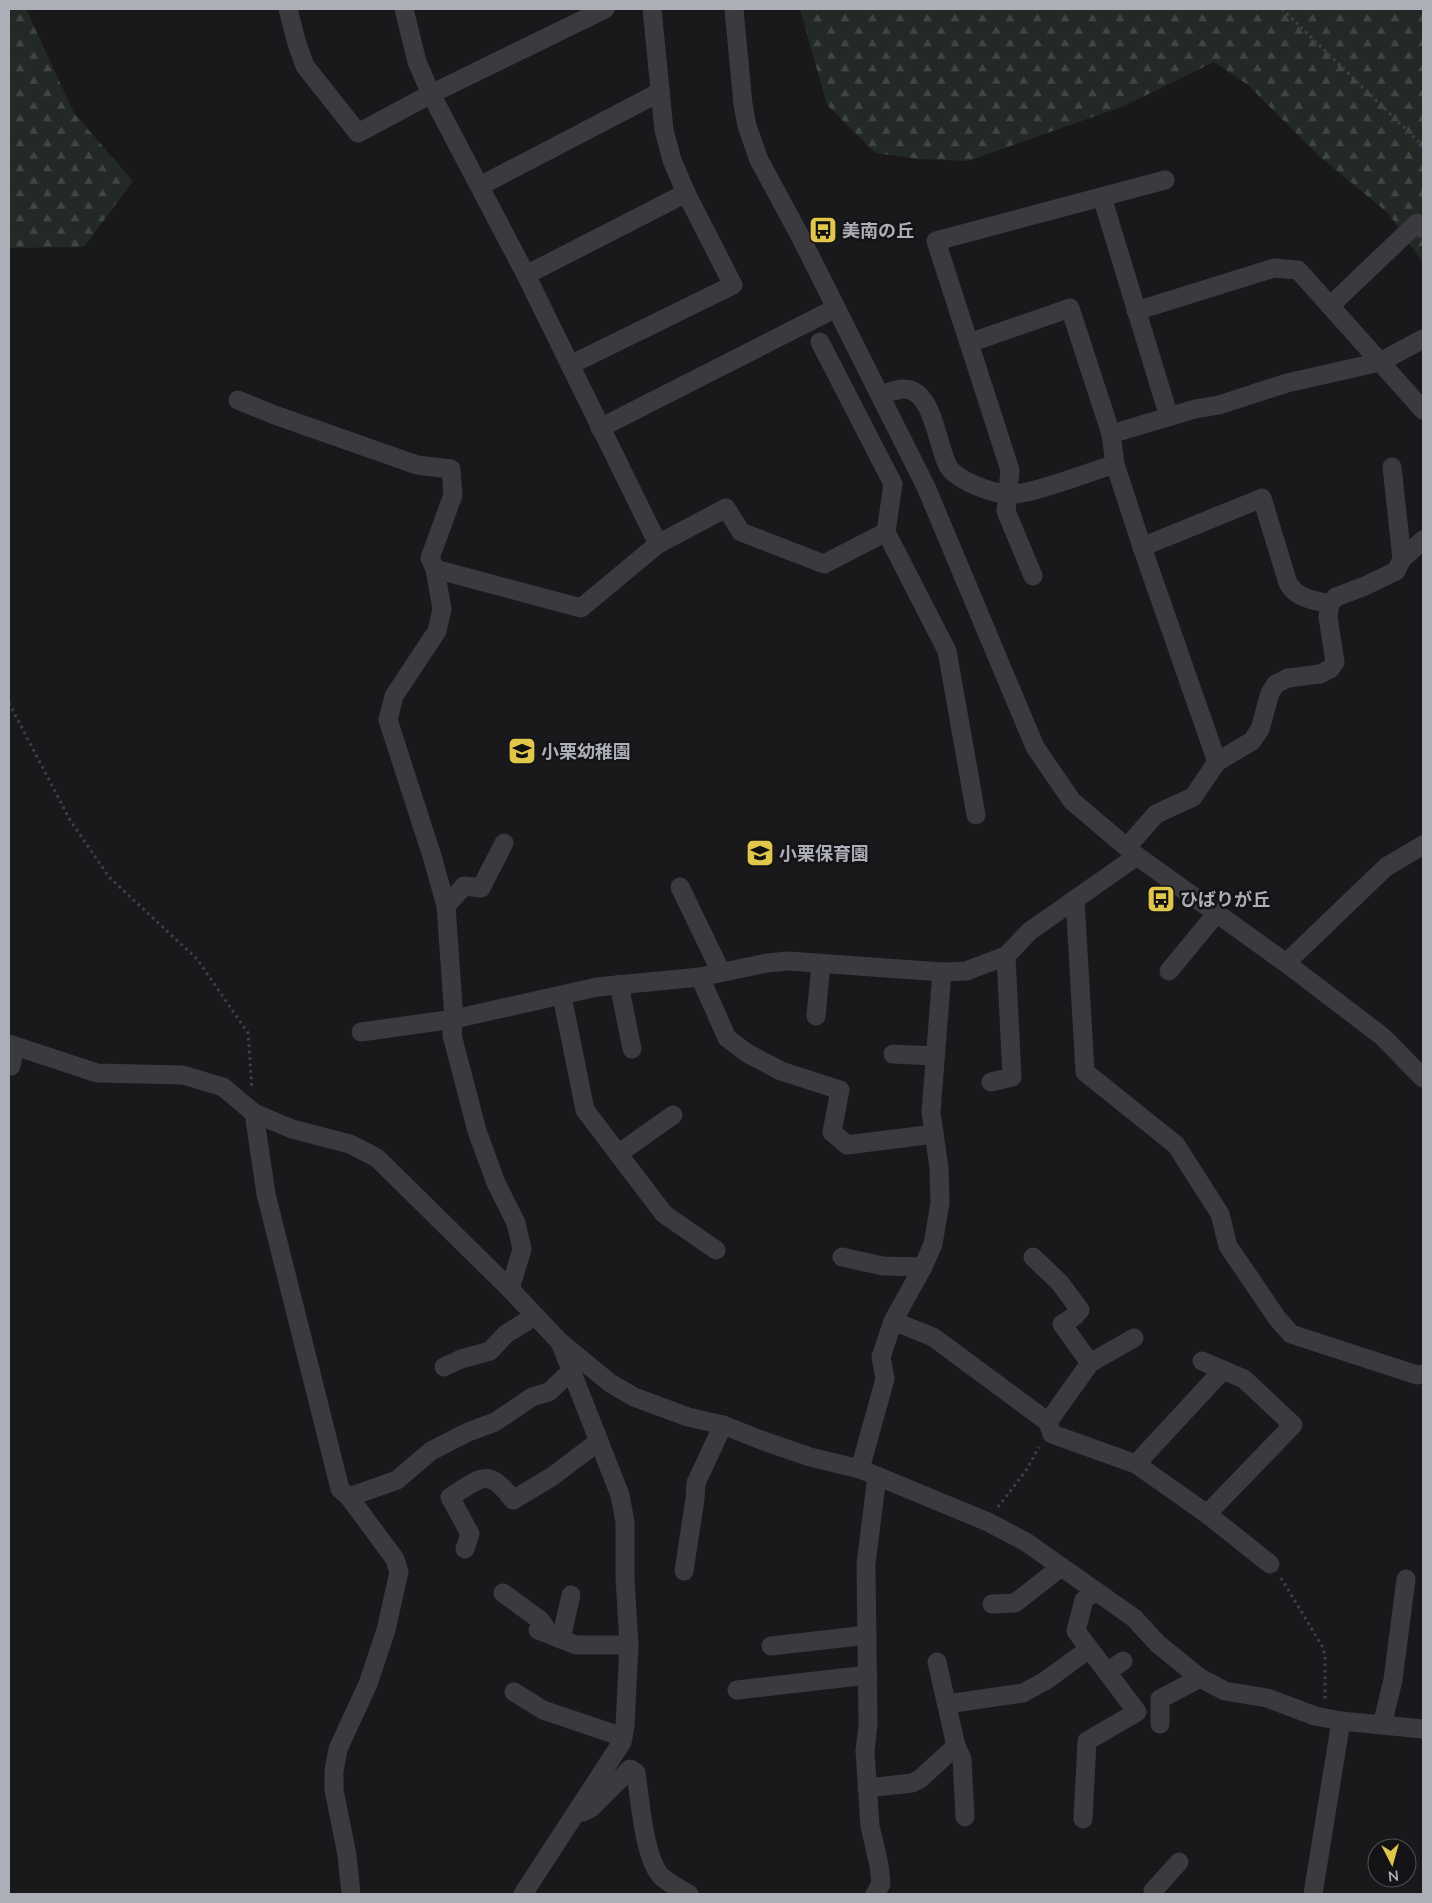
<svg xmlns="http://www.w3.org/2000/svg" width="1432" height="1903" viewBox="0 0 1432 1903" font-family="Lato,'Noto Sans JP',sans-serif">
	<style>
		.forest { fill: url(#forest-firs) }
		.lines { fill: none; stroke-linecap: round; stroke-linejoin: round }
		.path { stroke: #404046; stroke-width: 3; stroke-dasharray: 2.5 4; stroke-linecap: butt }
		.minor { stroke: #3a3a3f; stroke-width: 19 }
		.labels { text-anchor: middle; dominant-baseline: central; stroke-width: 5; stroke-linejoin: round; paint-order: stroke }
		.poi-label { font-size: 18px; font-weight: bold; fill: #acaeb8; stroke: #141315; text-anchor: start }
	</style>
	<defs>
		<pattern id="forest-firs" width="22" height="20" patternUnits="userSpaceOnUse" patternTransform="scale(1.25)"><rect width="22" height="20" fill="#232a25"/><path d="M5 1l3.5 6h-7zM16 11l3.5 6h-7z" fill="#404643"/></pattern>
	</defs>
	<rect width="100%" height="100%" fill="#19181a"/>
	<g class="forest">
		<path d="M9 9H26L74 113 133 181 84 247 9 248Z"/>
		<path d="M800 9H1423V263L1388 213 1320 157 1248 85 1214 62 1124 106 968 161 918 159 875 153 827 105Z"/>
	</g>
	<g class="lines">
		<g class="path">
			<path d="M1282 9 1423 146"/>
			<path d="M9 703 70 820 109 877 197 959 248 1033 252 1089"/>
			<path d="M998 1507 1027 1469 1039 1447"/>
			<path d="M1281 1578 1322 1646 1325 1655V1700"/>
		</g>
		<g class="minor">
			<path d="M288 9 297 44 305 66 358 133 431 94 605 9"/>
			<path d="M404 9 417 62 431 94 526 275 658 544 581 608 435 569"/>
			<path d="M734 9 743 104 747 126 759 160 799 234 926 487 1035 747 1072 801 1137 856 1286 963 1383 1037 1423 1078"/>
			<path d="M480 186 660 92"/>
			<path d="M1102 197 1169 417"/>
			<path d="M526 275 686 193"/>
			<path d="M1330 306 1417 223 1423 229"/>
			<path d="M1136 311 1274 268 1298 270 1423 410"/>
			<path d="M969 343 1070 308 1111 434 1115 464 1142 547 1217 762"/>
			<path d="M570 365 733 285 686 193 672 160 664 130 652 9"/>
			<path d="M880 395C887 393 895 390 902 389 933 386 937 446 948 466 956 480 989 492 1005 494 1024 498 1092 471 1115 464"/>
			<path d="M238 400 272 414 417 465 451 469 453 495 430 558 435 569 442 609 437 631 394 696 388 720 432 856 446 906 454 1019 452 1035 477 1131 496 1183 516 1223 522 1249 510 1289"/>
			<path d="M600 428 836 308"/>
			<path d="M1111 434 1195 409 1219 405 1287 383 1380 362 1423 339"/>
			<path d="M1392 467 1402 559"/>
			<path d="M886 532 947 651 976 815"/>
			<path d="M658 544 726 508 741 532 824 564 886 532 893 484 820 342"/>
			<path d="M1142 547 1262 498 1288 583C1297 599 1313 600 1330 604"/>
			<path d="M1033 576 1006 511 1010 470 936 241 1165 180"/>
			<path d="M1127 847 1156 814 1193 797 1217 762 1252 741 1260 729 1270 693 1276 684 1288 678 1320 674 1330 669 1335 662 1328 617 1330 604 1336 597 1365 586 1396 571 1402 559 1423 540"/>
			<path d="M680 887 721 972"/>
			<path d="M1075 899 1085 1072 1176 1145 1220 1214 1228 1246 1277 1318 1291 1334 1417 1375 1423 1374"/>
			<path d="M446 906 464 886 481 888 504 843"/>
			<path d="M1286 963 1386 867 1423 845"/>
			<path d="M1169 971 1216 914"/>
			<path d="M700 977 727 1038 747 1053 781 1071 840 1090 832 1132 847 1145 934 1134"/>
			<path d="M619 984 632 1049"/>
			<path d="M562 996 585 1110 664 1214 716 1250"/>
			<path d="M816 1016 821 964"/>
			<path d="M361 1032 454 1019 597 987 700 977 767 963 788 961 942 972 966 971 1006 956 1030 931 1137 856"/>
			<path d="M9 1044 97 1073 183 1075 223 1087 254 1113 292 1129 350 1144 377 1158 510 1289 559 1341 610 1383 634 1397 688 1417 723 1425 761 1440 810 1457 860 1469 988 1522 1026 1542 1134 1618 1158 1644 1200 1678 1225 1691 1267 1698 1315 1716 1341 1721 1423 1729"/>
			<path d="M893 1054 935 1056"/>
			<path d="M11 1066 15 1046"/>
			<path d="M991 1082 1012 1077 1006 956"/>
			<path d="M254 1113 266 1194 340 1489 349 1497 395 1559 399 1572 386 1630 368 1684 338 1749 334 1771V1790L347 1855 351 1894"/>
			<path d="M618 1154 673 1115"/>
			<path d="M842 1257 883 1266 923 1267"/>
			<path d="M1033 1257 1060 1283 1080 1310 1075 1316 1062 1324 1090 1363"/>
			<path d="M893 1321 933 1337 1048 1422 1052 1434 1136 1464 1207 1514 1270 1564"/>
			<path d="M1202 1361 1223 1370"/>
			<path d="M444 1367 461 1359 490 1351 506 1334 535 1316"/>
			<path d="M1048 1422 1090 1363 1134 1338"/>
			<path d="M1136 1464 1223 1370 1244 1379 1293 1425 1207 1514"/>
			<path d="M860 1469 885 1379 881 1357 893 1321 923 1267 933 1244 940 1203 939 1168 931 1112 942 972"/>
			<path d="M349 1497 397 1480 431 1451 468 1432 495 1422 532 1397 549 1392 571 1371"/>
			<path d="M465 1549 470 1534 450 1497C481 1478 487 1466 513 1500L553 1476 599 1441"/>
			<path d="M684 1571 695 1499 696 1483 723 1425"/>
			<path d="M503 1593 540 1620 551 1635"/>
			<path d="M992 1604 1015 1603 1061 1567"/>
			<path d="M538 1630 576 1645H629"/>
			<path d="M561 1639 571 1595"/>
			<path d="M771 1646 867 1635"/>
			<path d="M1107 1672 1123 1661"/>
			<path d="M737 1690 868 1675"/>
			<path d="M514 1692 543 1710 623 1737"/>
			<path d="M947 1704 1023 1693 1045 1681 1089 1649"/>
			<path d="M1160 1724V1699L1200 1678"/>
			<path d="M1382 1725 1393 1680 1406 1579"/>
			<path d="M956 1746 962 1759 965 1817"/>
			<path d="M867 1788 912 1783 920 1779 956 1746 937 1662"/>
			<path d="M583 1812 591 1808 630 1769 636 1773C640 1798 644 1860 662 1877 670 1884 680 1889 689 1894"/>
			<path d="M1083 1819 1087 1741 1137 1712 1076 1631 1084 1600 1096 1591"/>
			<path d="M523 1894 622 1742 625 1726 629 1645 625 1578V1522L620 1495 560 1342"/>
			<path d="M875 1894 881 1884 879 1865 870 1826 865 1751 868 1725 866 1564 877 1476"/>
			<path d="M1154 1894 1153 1891 1179 1862"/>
			<path d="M1313 1894 1341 1721"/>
		</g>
	</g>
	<defs>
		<symbol id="bus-square" viewBox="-11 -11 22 22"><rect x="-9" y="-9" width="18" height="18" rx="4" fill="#e0c74b" stroke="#141315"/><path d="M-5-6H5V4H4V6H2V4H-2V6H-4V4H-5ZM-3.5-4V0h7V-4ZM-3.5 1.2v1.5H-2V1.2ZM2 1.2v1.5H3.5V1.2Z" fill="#111"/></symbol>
		<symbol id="school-square" viewBox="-11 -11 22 22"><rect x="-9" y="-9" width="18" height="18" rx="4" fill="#e0c74b" stroke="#141315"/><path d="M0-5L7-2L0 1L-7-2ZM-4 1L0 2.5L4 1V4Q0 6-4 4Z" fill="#111"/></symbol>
	</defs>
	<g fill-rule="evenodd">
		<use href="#bus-square" x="807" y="214" width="32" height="32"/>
		<use href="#school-square" x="506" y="735" width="32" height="32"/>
		<use href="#school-square" x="744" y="837" width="32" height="32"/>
		<use href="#bus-square" x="1145" y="883" width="32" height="32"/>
	</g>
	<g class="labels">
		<g class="poi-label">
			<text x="842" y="230">美南の丘</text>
			<text x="541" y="751">小栗幼稚園</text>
			<text x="779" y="853">小栗保育園</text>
			<text x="1180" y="899">ひばりが丘</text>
		</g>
	</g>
	<rect width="1432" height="1903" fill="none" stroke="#acaeb8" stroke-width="20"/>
	<g transform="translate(1392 1863) rotate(174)"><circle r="24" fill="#141315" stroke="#515156"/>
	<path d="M0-4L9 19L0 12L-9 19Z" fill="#e0c74b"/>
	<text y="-8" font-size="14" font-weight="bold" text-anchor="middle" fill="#acaeb8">N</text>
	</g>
</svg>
